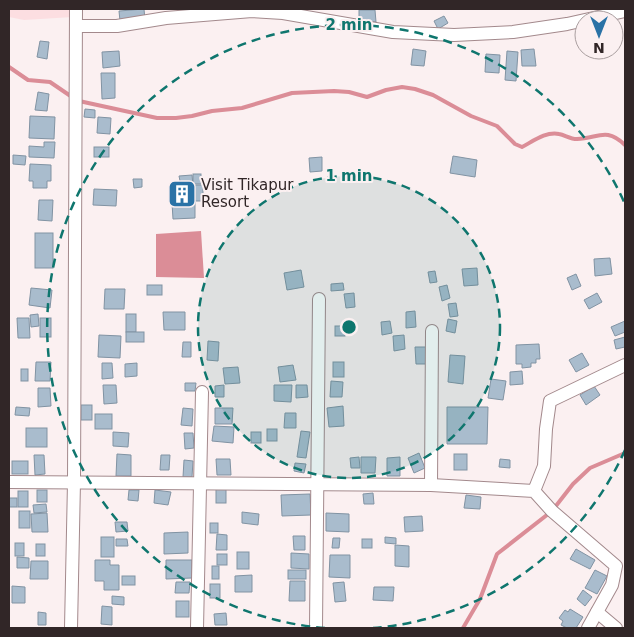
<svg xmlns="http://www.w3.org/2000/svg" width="634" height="637" viewBox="0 0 634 637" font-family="'DejaVu Sans',sans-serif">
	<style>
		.built { fill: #fcdee1 }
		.water { fill: #db8d97 }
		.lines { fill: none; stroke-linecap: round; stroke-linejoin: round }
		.stream { stroke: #db8d97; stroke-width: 4 }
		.building { fill: #a9bccd; stroke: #8193a3 }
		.minor-casing { stroke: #a3898c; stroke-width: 14 }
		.minor { stroke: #fff; stroke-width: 12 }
		.ring { fill: none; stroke: #0f766e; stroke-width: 2.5; stroke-dasharray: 9 6 }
		.labels { text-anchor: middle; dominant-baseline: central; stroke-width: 4; stroke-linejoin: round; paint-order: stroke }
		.poi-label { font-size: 15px; fill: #312627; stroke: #fbf0f1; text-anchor: start }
		.centre { fill: #0f766e; stroke: #fbf0f1; stroke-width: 2.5 }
		.ring-label { font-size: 15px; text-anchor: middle; font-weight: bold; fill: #0f766e; stroke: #fbf0f1; stroke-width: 4; stroke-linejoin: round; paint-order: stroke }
	</style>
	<rect width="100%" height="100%" fill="#fbf0f1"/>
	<path class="built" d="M9 9H73V17L24 20 9 17Z"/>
	<path class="water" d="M201 231 204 278 156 277V234Z"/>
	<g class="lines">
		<g class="stream">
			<path d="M9 67 28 80 50 82 72 97"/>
			<path d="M79 101 157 118H176L192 116 212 111 242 108 292 93 334 91 349 92 367 97 386 90 402 87 415 89 433 95 471 116 497 126 515 144 522 147C532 142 546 131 559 134 565 135 570 139 577 139 599 138 606 127 625 145"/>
			<path d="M463 628 480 599 497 554 552 511 573 484 590 468 625 453"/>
		</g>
	</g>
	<g class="building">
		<path d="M144 9 145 20 120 21 119 11Z"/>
		<path d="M359 10H375L376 22H359Z"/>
		<path d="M444 16 448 23 438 29 434 21Z"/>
		<path d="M40 41 49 42 47 59 37 57Z"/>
		<path d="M413 49 426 51 424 66 411 65Z"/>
		<path d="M534 49 536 66H522L521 50Z"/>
		<path d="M119 51 120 66 103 68 102 52Z"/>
		<path d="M507 51 518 52 516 81 505 80Z"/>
		<path d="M486 54 500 55 499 73 485 72Z"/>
		<path d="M101 73H115V98L102 99Z"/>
		<path d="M38 92 49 94 47 111 35 110Z"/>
		<path d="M85 109 95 110V118L84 117Z"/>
		<path d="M30 116 55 117 54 139 29 138Z"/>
		<path d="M98 117 111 118 110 134 97 133Z"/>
		<path d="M44 142H55L54 158 29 157V146L44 147Z"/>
		<rect x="94" y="147" width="15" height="10"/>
		<path d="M13 155 26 156 25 165 13 164Z"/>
		<path d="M453 156 477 160 475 177 450 173Z"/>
		<path d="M322 157V171L310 172 309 158Z"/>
		<path d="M30 164 51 165V181H47V188H33V181H29Z"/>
		<rect x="193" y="174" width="8" height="10"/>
		<path d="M192 175 193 185 181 186 179 176Z"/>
		<path d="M133 179H142V187L134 188Z"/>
		<rect x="195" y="185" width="8" height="16"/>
		<path d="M193 188V200L172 201V189Z"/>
		<path d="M94 189 117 190 116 206 93 205Z"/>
		<path d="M39 200H53L52 221 38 220Z"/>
		<path d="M195 202V218L173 219 172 203Z"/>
		<rect x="35" y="233" width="18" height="35"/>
		<path d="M610 258 612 274 595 276 594 259Z"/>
		<path d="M477 268 478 285 464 286 462 269Z"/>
		<path d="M301 270 304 287 287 290 284 273Z"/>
		<path d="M435 271 437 282 430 283 428 272Z"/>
		<path d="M576 274 581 286 572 290 567 278Z"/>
		<path d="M343 283 344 290 331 291V284Z"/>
		<rect x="147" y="285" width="15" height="10"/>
		<path d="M447 285 450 298 442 301 439 287Z"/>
		<path d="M31 288 52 290 50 308 29 305Z"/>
		<path d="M105 289H125L124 309H104Z"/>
		<path d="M354 293 355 307 346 308 344 294Z"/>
		<path d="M597 293 602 302 589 309 584 300Z"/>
		<path d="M456 303 458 316 450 317 448 304Z"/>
		<path d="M415 311 416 327 406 328V312Z"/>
		<path d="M163 312H185V330H164Z"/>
		<path d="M38 314 39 326 31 327 30 315Z"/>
		<rect x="126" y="314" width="10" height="18"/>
		<path d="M17 318H29L30 338H18Z"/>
		<rect x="40" y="318" width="11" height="19"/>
		<path d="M448 319 457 321 455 333 446 331Z"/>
		<path d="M390 321 392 333 382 335 381 322Z"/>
		<path d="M625 321V332L615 336 611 327Z"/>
		<rect x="335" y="326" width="10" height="10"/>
		<rect x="126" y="332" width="18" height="10"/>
		<path d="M99 335 121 336 120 358 98 357Z"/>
		<path d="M404 335 405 349 394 351 393 336Z"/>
		<path d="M625 337V347L616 349 614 340Z"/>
		<path d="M208 341 219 342 218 361 207 360Z"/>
		<path d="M183 342H191V357H182Z"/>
		<path d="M539 344 540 359H536V363H531V367L522 368V364H516V345Z"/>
		<path d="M415 347H427V364H416Z"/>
		<path d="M582 353 589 365 576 372 569 360Z"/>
		<path d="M450 355 465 356 463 384 448 382Z"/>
		<path d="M36 362H51L50 381H35Z"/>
		<rect x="333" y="362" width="11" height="15"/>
		<path d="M102 363H112L113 378 102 379Z"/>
		<path d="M137 363V376L125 377V364Z"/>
		<path d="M293 365 296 380 280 382 278 367Z"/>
		<path d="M238 367 240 383 225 384 223 368Z"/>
		<rect x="21" y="369" width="7" height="12"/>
		<path d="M522 371 523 384 510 385V372Z"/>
		<path d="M491 379 506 381 503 400 488 398Z"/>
		<path d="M331 381 343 382 342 397H330Z"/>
		<path d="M185 383H196L195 391H185Z"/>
		<path d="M103 385H116L117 403 104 404Z"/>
		<path d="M224 385V397H215V386Z"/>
		<path d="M274 385H292L291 402 274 401Z"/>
		<path d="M296 385H307L308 397 296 398Z"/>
		<path d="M594 386 600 395 586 405 580 395Z"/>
		<path d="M38 388H50L51 406 38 407Z"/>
		<rect x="81" y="405" width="11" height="15"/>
		<path d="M343 406 344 426 329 427 327 408Z"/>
		<path d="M16 407 30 408 29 416 15 415Z"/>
		<path d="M447 407H488L487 444H447Z"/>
		<path d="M183 408 193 409 192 426 181 425Z"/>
		<path d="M215 408H233L232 424H215Z"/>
		<path d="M285 413H296V428H284Z"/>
		<rect x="95" y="414" width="17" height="15"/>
		<path d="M214 426 234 427 233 443 212 441Z"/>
		<rect x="26" y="428" width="21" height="19"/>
		<rect x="267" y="429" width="10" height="12"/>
		<path d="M301 431 310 432 306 458 297 457Z"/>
		<path d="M113 432 129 433 128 447 113 446Z"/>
		<rect x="251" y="432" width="10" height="11"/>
		<path d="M184 433H193L194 448 185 449Z"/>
		<path d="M419 453 425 468 414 473 408 458Z"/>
		<path d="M117 454 131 455V476H116Z"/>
		<rect x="454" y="454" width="13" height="16"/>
		<path d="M34 455H44L45 474 35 475Z"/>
		<path d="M161 455H170L169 470H160Z"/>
		<path d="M359 457 360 468H351L350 458Z"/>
		<path d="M361 457H376L375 473H361Z"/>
		<path d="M400 457V476H387V458Z"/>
		<path d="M216 459H230L231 475H217Z"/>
		<path d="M500 459 510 460V468L499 467Z"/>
		<path d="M184 460 193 461 192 477H183Z"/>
		<rect x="12" y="461" width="16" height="13"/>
		<path d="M295 463 306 464 304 473 294 471Z"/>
		<rect x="216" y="487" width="10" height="16"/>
		<rect x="37" y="490" width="10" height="12"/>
		<path d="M129 490H139L138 501 128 500Z"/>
		<path d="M155 490 171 492 168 505 154 503Z"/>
		<rect x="18" y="491" width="10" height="16"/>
		<path d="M373 493 374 504H364L363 494Z"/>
		<path d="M310 494 311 515 282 516 281 495Z"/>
		<path d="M466 495 481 497 480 509 464 508Z"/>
		<rect x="9" y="498" width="8" height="9"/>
		<path d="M46 504 47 512 34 513 33 505Z"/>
		<rect x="19" y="511" width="11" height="17"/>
		<path d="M242 512 259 514 258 525 242 523Z"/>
		<path d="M47 513 48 532H32L31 514Z"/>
		<path d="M326 513 349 514V532L326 531Z"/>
		<path d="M422 516 423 531 405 532 404 517Z"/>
		<path d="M115 522H127L128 531 116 532Z"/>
		<rect x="210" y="523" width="8" height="10"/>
		<path d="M188 532V553L164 554V533Z"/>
		<path d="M217 534 227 535V550H216Z"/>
		<path d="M293 536H305V550H294Z"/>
		<rect x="101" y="537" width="13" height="20"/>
		<path d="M385 537 396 538V544L385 543Z"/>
		<path d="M333 538H340L339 548H332Z"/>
		<path d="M116 539H127L128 546H116Z"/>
		<rect x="362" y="539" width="10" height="9"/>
		<rect x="15" y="543" width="9" height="13"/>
		<rect x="36" y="544" width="9" height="12"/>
		<path d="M395 545 409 546V567L395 566Z"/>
		<path d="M576 549 595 560 590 569 570 559Z"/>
		<rect x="237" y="552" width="12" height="17"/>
		<path d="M291 553 309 554V569L291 568Z"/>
		<rect x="217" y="554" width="10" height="11"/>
		<path d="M330 555H350V578L329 577Z"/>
		<path d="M17 557 29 558V568H17Z"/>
		<path d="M95 560H110V565H119V590H104V581H95Z"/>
		<path d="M166 560H192V578L166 579Z"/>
		<path d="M31 561H48V579H30Z"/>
		<rect x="212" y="566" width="7" height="13"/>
		<rect x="288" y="570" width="18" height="9"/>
		<path d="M595 570 607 576 597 594 585 588Z"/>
		<path d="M252 575V592H235V576Z"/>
		<rect x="122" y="576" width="13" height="9"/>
		<path d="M290 581H305V601H289Z"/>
		<path d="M176 582H190L189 593H175Z"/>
		<path d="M344 582 346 601 335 602 333 583Z"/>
		<rect x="210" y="584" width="10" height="14"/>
		<path d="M12 586 25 587V603H12Z"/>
		<path d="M374 587H394L393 601 373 600Z"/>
		<path d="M583 590 592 597 585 606 577 599Z"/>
		<path d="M112 596 124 597V605L112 604Z"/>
		<rect x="176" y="601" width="13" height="16"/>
		<path d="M102 606 112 607V625L101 624Z"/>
		<path d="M570 609 583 617 576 628H567L561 625 563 621 559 618 565 610 568 612Z"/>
		<path d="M38 612 46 613V625H38Z"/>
		<path d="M226 613 227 625H215L214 614Z"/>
	</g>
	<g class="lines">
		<defs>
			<g id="minor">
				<path d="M76 26H117L166 18 252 11 283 13 393 32 454 35 513 32 567 24 625 11"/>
				<path d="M9 482 431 485 534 491 552 511 616 566 612 585 588 628"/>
				<path d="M431 485 432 331"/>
				<path d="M534 491 544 466 546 429 550 401 625 365"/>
				<path d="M597 612 616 628"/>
				<path d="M71 628 74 482 76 9"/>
				<path d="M197 628 202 392"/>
				<path d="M316 628 319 299"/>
			</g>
		</defs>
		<use href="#minor" class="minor-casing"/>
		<use href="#minor" class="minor"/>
	</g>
	<circle cx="349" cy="327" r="151" fill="#0f766e" fill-opacity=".12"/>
	<g class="ring">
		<circle cx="349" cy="327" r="151"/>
		<path d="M625 450A302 302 0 0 1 373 628M325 628A302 302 0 1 1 625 204"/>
	</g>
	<defs>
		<symbol id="building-square" viewBox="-11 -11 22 22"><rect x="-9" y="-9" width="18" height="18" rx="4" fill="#2a72a6" stroke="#fbf0f1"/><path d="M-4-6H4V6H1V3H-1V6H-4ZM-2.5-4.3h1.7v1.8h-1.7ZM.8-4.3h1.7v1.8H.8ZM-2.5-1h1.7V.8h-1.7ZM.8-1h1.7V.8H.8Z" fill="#fff"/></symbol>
	</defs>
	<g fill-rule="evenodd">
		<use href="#building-square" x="166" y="178" width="32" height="32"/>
	</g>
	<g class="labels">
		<g class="poi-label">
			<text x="201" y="185">Visit Tikapur<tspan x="201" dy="17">Resort</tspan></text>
		</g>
	</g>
	<circle cx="349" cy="327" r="8" class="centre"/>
	<g class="ring-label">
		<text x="349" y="30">2 min</text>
		<text x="349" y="181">1 min</text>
	</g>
	<rect width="634" height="637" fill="none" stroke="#312627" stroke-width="20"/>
	<g transform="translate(599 35) rotate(180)"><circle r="24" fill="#fbf0f1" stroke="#aa9fa0"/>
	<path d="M0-4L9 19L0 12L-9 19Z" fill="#2a72a6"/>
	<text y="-8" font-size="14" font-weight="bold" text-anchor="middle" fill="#312627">N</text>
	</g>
</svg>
